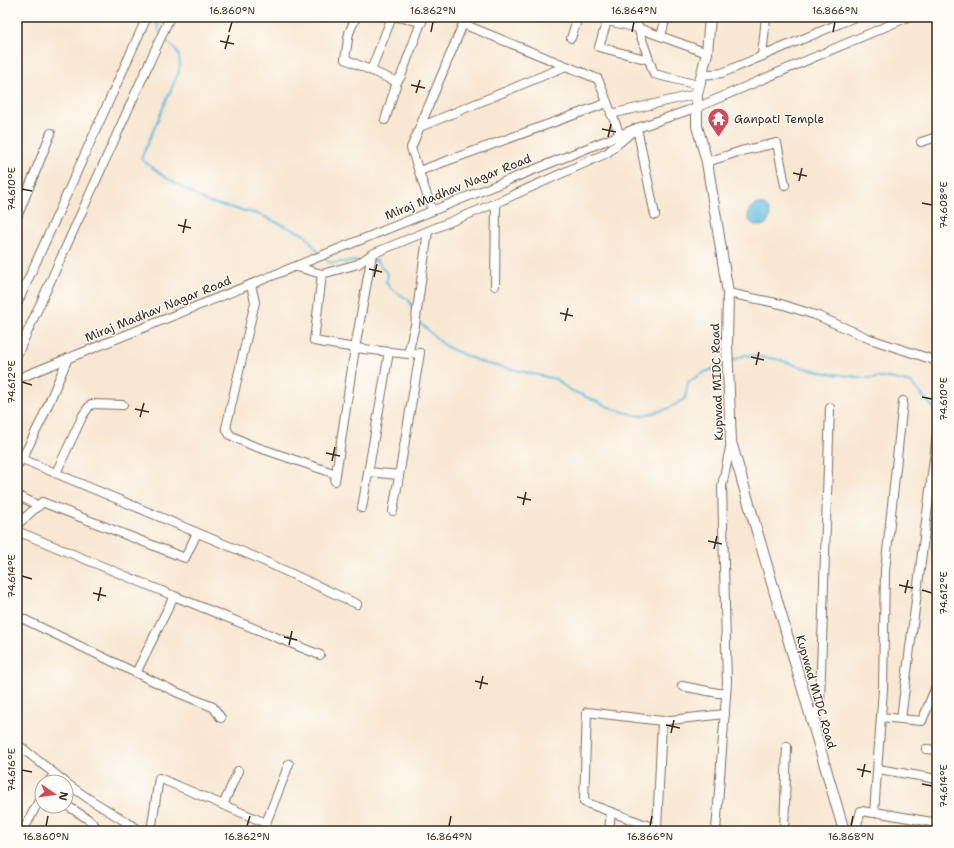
<svg xmlns="http://www.w3.org/2000/svg" width="954" height="848" viewBox="0 0 954 848" font-family="'Shantell Sans',sans-serif">
	<style>
		.water { fill: #60bbde; stroke: #4e727e }
		.lines { fill: none; stroke-linecap: round; stroke-linejoin: round }
		.stream { stroke: #60bbde; stroke-width: 2 }
		.minor-casing { stroke: #7d6c5d; stroke-width: 10 }
		.major-casing { stroke: #7d6c5d; stroke-width: 12 }
		.minor { stroke: #fff; stroke-width: 8 }
		.major { stroke: #fff; stroke-width: 10 }
		.ticks { fill: none; stroke: #3b2a1e; stroke-width: 1.5 }
		.labels { text-anchor: middle; dominant-baseline: central; stroke-width: 3; stroke-linejoin: round; paint-order: stroke }
		.poi-label { font-size: 12px; fill: #3b2a1e; stroke: #fdfcf7; text-anchor: start }
		.street-label { font-size: 12px; fill: #3b2a1e; stroke: #fdfcf7 }
		.neatline { fill: none; stroke: #3b2a1e; stroke-width: 1.5 }
		.ticks-label { font-size: 10px; text-anchor: middle; fill: #3b2a1e }
	</style>
	<rect width="100%" height="100%" fill="#fdfcf7"/>
	<filter id="ink" filterUnits="userSpaceOnUse"><feTurbulence type="fractalNoise" baseFrequency=".025" numOctaves="2"/><feDisplacementMap in="SourceGraphic" scale="8" xChannelSelector="R" yChannelSelector="G"/><feConvolveMatrix kernelMatrix="1 2 1 2 8 2 1 2 1" color-interpolation-filters="sRGB"/></filter>
	<filter id="wash" filterUnits="userSpaceOnUse"><feTurbulence type="fractalNoise" baseFrequency=".012" numOctaves="4" result="noise"/><feDisplacementMap in="SourceGraphic" scale="16" xChannelSelector="R" yChannelSelector="G"/><feGaussianBlur stdDeviation="0.9" result="paint"/><feColorMatrix in="noise" values="0 0 0 0 0 0 0 0 0 0 0 0 0 0 0 0 0 1.4 0 .05"/><feComposite in="paint" operator="in"/></filter>
	<g filter="url(#wash)">
		<rect width="100%" height="100%" fill="#f8e7d2"/>
		<circle class="water" cx="759" cy="215" r="11"/>
		<g class="lines">
			<g class="stream">
				<path d="M155 17 160 33"/>
				<path d="M162 38C176 48 182 53 179 71L141 159 165 177 207 202 258 214 305 235 320 254"/>
				<path d="M323 257 330 263 356 261"/>
				<path d="M372 261H377L388 275 386 282 390 288 409 300 414 312"/>
				<path d="M418 321 445 346 464 355 484 363 556 379 568 389 616 410 640 416 667 409 685 399 688 382 705 372 725 364"/>
				<path d="M731 361 745 355 777 359 801 367 826 373 865 378H890L911 383 937 412"/>
			</g>
		</g>
	</g>
	<g filter="url(#ink)">
		<g class="lines">
			<defs>
				<g id="minor">
					<path d="M356 17 349 33 345 59 397 82"/>
					<path d="M398 17 422 22"/>
					<path d="M591 17 638 28 654 74 698 85"/>
					<path d="M636 17 638 28 707 53"/>
					<path d="M607 21 599 47 649 60"/>
					<path d="M661 36 666 17"/>
					<path d="M571 38 578 17"/>
					<path d="M762 56 766 17"/>
					<path d="M371 70 392 17"/>
					<path d="M702 75 722 73 855 17"/>
					<path d="M611 114 697 94"/>
					<path d="M385 120 397 82 401 76 423 17"/>
					<path d="M420 127 566 66"/>
					<path d="M921 142 937 137"/>
					<path d="M707 162 741 151 777 143 785 185"/>
					<path d="M419 171 607 103"/>
					<path d="M432 210 411 148 463 24 598 79 620 135"/>
					<path d="M17 217 51 133"/>
					<path d="M297 267 322 274 358 264 372 254 496 203 607 153 637 128 655 215"/>
					<path d="M322 274 314 341 355 348 408 354"/>
					<path d="M251 285 255 302 226 428 230 435 251 445 336 474"/>
					<path d="M495 286 496 203"/>
					<path d="M728 293 781 304 818 316 870 339 937 361"/>
					<path d="M17 304 147 17"/>
					<path d="M17 355 170 17"/>
					<path d="M17 379 637 128 698 107 908 17"/>
					<path d="M17 456 22 459 42 419 68 358"/>
					<path d="M17 466 22 459 255 557 357 604"/>
					<path d="M368 472 399 475"/>
					<path d="M56 473 83 415 91 404 123 405"/>
					<path d="M335 481 355 348 372 254"/>
					<path d="M17 495 39 506"/>
					<path d="M362 508 389 352"/>
					<path d="M393 511 420 353 408 354 415 325 428 231"/>
					<path d="M17 525 42 502 185 558 197 533"/>
					<path d="M17 531 174 596 136 673"/>
					<path d="M174 596 320 655"/>
					<path d="M17 616 176 692 213 707 221 718"/>
					<path d="M682 686 718 693H726"/>
					<path d="M881 717 901 719 937 435"/>
					<path d="M901 719 922 721 937 684"/>
					<path d="M814 729 820 700 830 408"/>
					<path d="M17 744 65 782"/>
					<path d="M926 749 937 750"/>
					<path d="M878 769 937 779"/>
					<path d="M49 782 54 774"/>
					<path d="M66 783 89 799 141 831"/>
					<path d="M66 805 88 819 100 831"/>
					<path d="M223 805 238 771"/>
					<path d="M875 812 937 823"/>
					<path d="M266 823 289 764"/>
					<path d="M657 829 584 802 587 712 662 721"/>
					<path d="M23 831 42 795"/>
					<path d="M151 831 159 778 266 823 263 831"/>
					<path d="M609 831 611 812"/>
					<path d="M660 831 657 829 662 721 725 714"/>
					<path d="M716 831 727 683 722 486 731 443"/>
					<path d="M784 831 787 746"/>
					<path d="M855 831 861 811 874 813 883 689 885 571 903 401"/>
				</g>
				<path id="major" d="M710 17 707 53 697 94V126L707 162 728 293 727 343 731 442 844 831"/>
			</defs>
			<use href="#minor" class="minor-casing"/>
			<use href="#major" class="major-casing"/>
			<use href="#minor" class="minor"/>
			<use href="#major" class="major"/>
		</g>
	</g>
	<path class="ticks" d="M229 32 232 22M431 32 433 22M632 32 634 22M833 32 835 22M220 41 234 44M225 49 229 35M411 85 425 88M416 93 420 80M602 129 616 132M608 137 611 124M793 173 807 176M799 181 802 168M22 189 32 191M922 203 932 205M178 225 191 228M183 233 186 219M369 269 382 272M374 277 377 264M560 313 573 316M565 321 568 308M751 357 764 360M756 365 759 352M22 382 32 385M922 397 932 399M135 409 149 412M140 417 144 403M326 453 340 456M332 461 335 447M517 497 531 500M523 505 526 492M708 541 722 544M714 549 717 536M22 576 32 579M899 585 913 588M922 590 932 593M93 593 106 596M905 593 908 580M98 601 101 587M284 637 297 640M289 645 292 631M475 681 488 684M480 689 483 676M666 725 680 728M671 733 674 720M857 769 871 772M22 770 32 772M862 777 865 764M922 784 932 786M46 826 48 816M247 826 250 816M449 826 451 816M650 826 652 816M851 826 853 816"/>
	<defs>
		<symbol id="temple-pin" viewBox="-11 -11 22 30"><path d="M0 17L-7.5 6A9.5 9.5 0 1 1 7.5 6Z" fill="#d1495b" stroke="#fdfcf7"/><path d="M0-6L5-2H3V0L6.5 2.5H4V6H1.5V3h-3V6H-4V2.5H-6.5L-3 0V-2H-5Z" fill="#fff"/></symbol>
	</defs>
	<g fill-rule="evenodd">
		<use href="#temple-pin" x="706" y="106" width="25" height="34"/>
	</g>
	<g class="labels">
		<g class="poi-label">
			<text x="734" y="119">Ganpati Temple</text>
		</g>
		<g class="street-label">
			<text transform="translate(458 187) rotate(-22)">Miraj Madhav Nagar Road</text>
			<text transform="translate(158 309) rotate(-22)">Miraj Madhav Nagar Road</text>
			<text transform="translate(717 382) rotate(-92)">Kupwad MIDC Road</text>
			<text transform="translate(816 692) rotate(74)">Kupwad MIDC Road</text>
		</g>
	</g>
	<rect width="954" height="848" fill="none" stroke="#fdfcf7" stroke-width="44"/>
	<g transform="translate(54 794) rotate(103)"><circle r="19" fill="#fdfcf7" stroke="#afa8a0"/>
	<path d="M0-3L7 15L0 10L-7 15Z" fill="#d1495b"/>
	<text y="-6" font-size="11" font-weight="bold" text-anchor="middle" fill="#3b2a1e">N</text>
	</g>
	<rect x="22" y="22" width="910" height="804" class="neatline"/>
	<g class="ticks-label">
		<text x="232" y="14">16.860°N</text>
		<text x="433" y="14">16.862°N</text>
		<text x="634" y="14">16.864°N</text>
		<text x="835" y="14">16.866°N</text>
		<text transform="translate(11 189) rotate(-90)" y="4">74.610°E</text>
		<text transform="translate(943 205) rotate(-90)" y="4">74.608°E</text>
		<text transform="translate(11 382) rotate(-90)" y="4">74.612°E</text>
		<text transform="translate(943 399) rotate(-90)" y="4">74.610°E</text>
		<text transform="translate(11 576) rotate(-90)" y="4">74.614°E</text>
		<text transform="translate(943 593) rotate(-90)" y="4">74.612°E</text>
		<text transform="translate(11 770) rotate(-90)" y="4">74.616°E</text>
		<text transform="translate(943 786) rotate(-90)" y="4">74.614°E</text>
		<text x="46" y="840">16.860°N</text>
		<text x="247" y="840">16.862°N</text>
		<text x="449" y="840">16.864°N</text>
		<text x="650" y="840">16.866°N</text>
		<text x="851" y="840">16.868°N</text>
	</g>
</svg>
